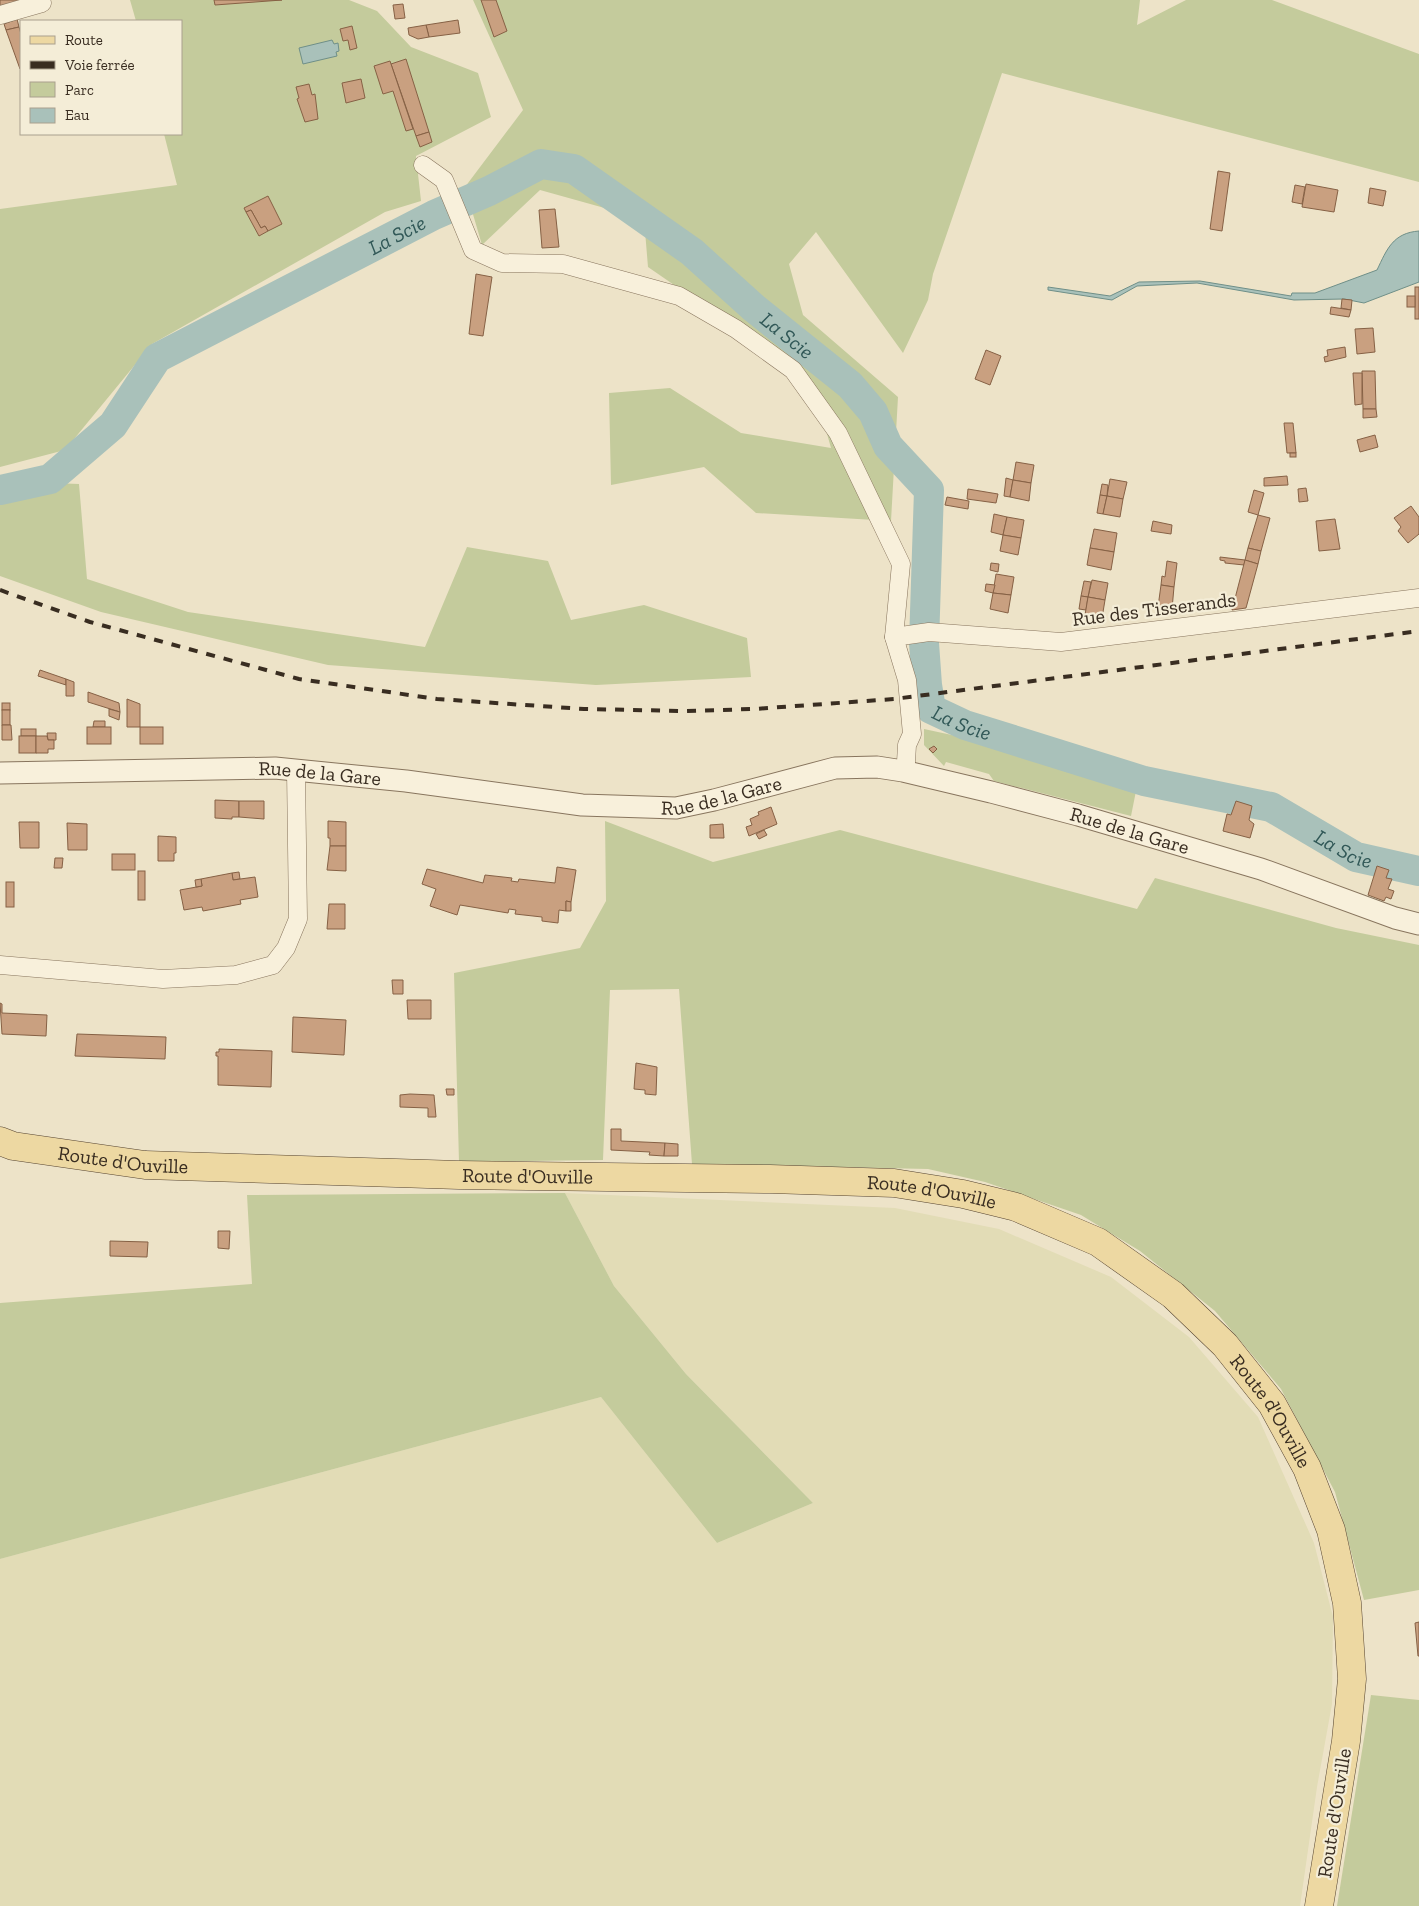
<svg xmlns="http://www.w3.org/2000/svg" width="1419" height="1906" viewBox="0 0 1419 1906" font-family="'Zilla Slab',serif">
	<style>
		.farmland { fill: #e2dcb6 }
		.green { fill: #c4cb9c }
		.water { fill: #a9c1ba; stroke: #6f8f88 }
		.lines { fill: none; stroke-linecap: round; stroke-linejoin: round }
		.river { stroke: #a9c1ba; stroke-width: 30 }
		.building { fill: #c9a080; stroke: #866145 }
		.minor-casing { stroke: #88755e; stroke-width: 19 }
		.tertiary-casing { stroke: #88755e; stroke-width: 23 }
		.primary-casing { stroke: #564431; stroke-width: 29 }
		.minor { stroke: #f8f0db; stroke-width: 18 }
		.tertiary { stroke: #f8f0db; stroke-width: 21 }
		.primary { stroke: #edd8a2; stroke-width: 28 }
		.rail { stroke: #392d21; stroke-width: 4; stroke-dasharray: 9 9; stroke-linecap: butt }
		.labels { text-anchor: middle; dominant-baseline: central; stroke-width: 4.5; stroke-linejoin: round; paint-order: stroke }
		.street-label { font-size: 20px; fill: #392d21; stroke: #f4edd7 }
		.water-label { font-size: 21px; font-style: italic; fill: #315857; stroke: #f4edd7 }
	</style>
	<rect width="100%" height="100%" fill="#ede3c8"/>
	<path class="farmland" d="M565 1193 895 1208 999 1229 1111 1277 1189 1337 1258 1417 1314 1543 1333 1617 1332 1704 1317 1787 1300 1906H0V1559L601 1397 717 1543 813 1503 686 1374 614 1286Z"/>
	<g class="green">
		<path d="M130 0H349L377 11 411 47 478 73 491 117 416 156 421 201 385 212 152 344 65 450 0 467V209L177 185 164 134H181V21H136Z"/>
		<path d="M473 0H1140L1137 25 1186 0H1272L1419 54V182L1002 73 933 274 928 300 903 353 816 232 789 264 803 315 898 397 891 521 756 513 704 467 611 485 609 393 670 388 741 433 831 448 812 380 648 267 644 219 540 190 482 245 465 187 523 110Z"/>
		<path d="M0 481 79 484 87 579 188 612 425 647 467 547 548 561 571 620 644 605 747 638 751 677 596 685 328 665 101 612 0 576Z"/>
		<path d="M924 729 1058 758 1137 786 1131 816 994 781 989 774 946 762 944 766 924 745Z"/>
		<path d="M605 821 713 862 840 830 1137 909 1155 878 1336 928 1419 945V1590L1364 1600 1335 1492 1281 1389 1215 1311 1140 1251 1081 1215 985 1182 928 1169 692 1164 679 989 610 990 603 1160 459 1162 454 973 580 948 606 901Z"/>
		<path d="M565 1193 614 1286 686 1374 813 1503 717 1543 601 1397 0 1559V1303L252 1284 247 1195Z"/>
		<path d="M1371 1695 1419 1700V1906H1337Z"/>
	</g>
	<g class="water">
		<path d="M332 40 334 44 338 43 339 51 336 52 337 56 303 64 299 48Z"/>
		<path d="M1419 231V282L1364 303 1344 299 1294 300 1197 283 1137 286 1112 300 1048 290V287L1110 296 1139 282 1200 281 1291 296 1292 293H1315L1377 270C1387 249 1393 233 1419 231Z"/>
	</g>
	<g class="lines">
		<path class="river" id="s1" d="M0 490 50 479 113 425 157 358 434 215 489 191 541 164 574 169 692 252 754 308 850 385 873 412 888 446 929 490 924 643 927 685 931 709 965 725 1144 781 1271 807 1356 857 1419 871"/>
	</g>
	<g class="building">
		<path d="M0 0H25L0 7Z"/>
		<path d="M214 0H282L215 5Z"/>
		<path d="M481 0H496L507 31 494 37Z"/>
		<path d="M403 4 405 18 395 19 393 5Z"/>
		<path d="M17 19 19 27 6 30 4 24Z"/>
		<path d="M458 20 460 33 429 37 426 25Z"/>
		<path d="M426 25 429 37 418 39 409 35 408 28Z"/>
		<path d="M352 26 357 48 350 50 348 40 343 41 340 29Z"/>
		<path d="M19 27 21 34V69H20L6 30Z"/>
		<path d="M406 59 429 132 416 136 391 64Z"/>
		<path d="M390 61 391 64 413 129 406 131 393 91 383 94 374 66Z"/>
		<path d="M361 79 365 98 346 103 342 83Z"/>
		<path d="M309 84 312 95 315 94 318 119 305 122 297 99 299 98 296 87Z"/>
		<path d="M429 132 432 142 420 147 416 136Z"/>
		<path d="M1218 171 1230 173 1222 231 1210 229Z"/>
		<path d="M1306 184 1338 190 1334 212 1302 207Z"/>
		<path d="M1295 185 1305 187 1302 204 1292 202Z"/>
		<path d="M1370 188 1386 191 1383 206 1368 203Z"/>
		<path d="M268 196 282 224 268 231 265 226 261 228 251 210 246 212 244 208Z"/>
		<path d="M555 209 559 247 542 248 539 210Z"/>
		<path d="M251 210 261 228 265 226 268 231 259 236 246 212Z"/>
		<path d="M476 274 492 277 483 336 469 334Z"/>
		<rect x="1415" y="287" width="4" height="32"/>
		<rect x="1407" y="296" width="8" height="11"/>
		<path d="M1342 299 1352 300 1351 310 1341 308Z"/>
		<path d="M1331 307 1351 310 1349 317 1330 314Z"/>
		<path d="M1373 328 1375 352 1357 354 1355 329Z"/>
		<path d="M1345 347 1346 357 1325 362 1324 357 1328 356 1327 350Z"/>
		<path d="M986 350 1001 356 990 385 975 379Z"/>
		<path d="M1362 371H1375L1376 409H1363Z"/>
		<path d="M1353 373H1362V404L1355 405Z"/>
		<path d="M1363 409H1376L1377 417 1363 418Z"/>
		<path d="M1284 423H1293L1296 453H1287Z"/>
		<path d="M1375 435 1378 447 1360 452 1357 440Z"/>
		<rect x="1290" y="453" width="6" height="4"/>
		<path d="M1016 462 1034 465 1031 483 1013 480Z"/>
		<path d="M1287 476 1288 485 1264 486V478Z"/>
		<path d="M1006 478 1013 480 1010 497 1004 496Z"/>
		<path d="M1110 479 1127 482 1123 499 1107 496Z"/>
		<path d="M1013 480 1031 483 1029 501 1010 497Z"/>
		<path d="M1102 484 1108 485 1107 496 1100 495Z"/>
		<path d="M1306 488 1308 501 1299 502 1298 489Z"/>
		<path d="M968 489 998 494 996 503 967 499Z"/>
		<path d="M1254 490 1264 493 1258 515 1248 512Z"/>
		<path d="M1100 495 1107 496 1103 514 1097 513Z"/>
		<path d="M1107 496 1123 499 1120 517 1103 514Z"/>
		<path d="M947 497 969 501 968 509 945 505Z"/>
		<path d="M1411 506 1419 517V534L1408 543 1398 531 1401 527 1394 518Z"/>
		<path d="M994 514 1007 517 1003 535 991 532Z"/>
		<path d="M1258 515 1270 518 1261 551 1248 548Z"/>
		<path d="M1007 517 1024 520 1021 538 1003 535Z"/>
		<path d="M1335 519 1340 549 1319 551 1316 521Z"/>
		<path d="M1153 521 1172 525 1171 534 1151 531Z"/>
		<path d="M1094 529 1117 533 1114 552 1090 548Z"/>
		<path d="M1003 535 1021 538 1018 555 1000 551Z"/>
		<path d="M1090 548 1114 552 1111 570 1087 565Z"/>
		<path d="M1248 548 1261 551 1258 564 1245 560Z"/>
		<path d="M1220 557 1245 560 1244 565 1225 563V561L1220 560Z"/>
		<path d="M1245 560 1258 564 1246 608 1232 610Z"/>
		<path d="M1167 561 1177 563 1174 587 1161 585 1162 576 1165 577Z"/>
		<path d="M991 563 999 564 998 572 990 570Z"/>
		<path d="M996 574 1014 577 1011 595 993 593Z"/>
		<path d="M1092 580 1108 583 1105 600 1088 597Z"/>
		<path d="M1084 581 1091 582 1088 597 1081 596Z"/>
		<path d="M986 584 995 585 993 593 985 591Z"/>
		<path d="M1161 585 1174 587 1172 609 1158 607Z"/>
		<path d="M993 593 1011 595 1008 613 990 609Z"/>
		<path d="M1081 596 1088 597 1086 610 1079 609Z"/>
		<path d="M1088 597 1105 600 1102 618 1085 615Z"/>
		<path d="M40 670 66 679V685L38 676Z"/>
		<path d="M66 679 74 682V696H66Z"/>
		<path d="M88 692 119 703 120 712 88 702Z"/>
		<path d="M127 699 140 704V727H127Z"/>
		<rect x="2" y="703" width="8" height="7"/>
		<path d="M109 709 120 712 119 720 109 716Z"/>
		<rect x="2" y="710" width="8" height="15"/>
		<path d="M94 721H105V727H93Z"/>
		<path d="M2 725H11L12 740H2Z"/>
		<rect x="87" y="727" width="24" height="17"/>
		<rect x="140" y="727" width="23" height="17"/>
		<rect x="21" y="729" width="15" height="7"/>
		<path d="M47 733H56V740H48Z"/>
		<rect x="19" y="736" width="17" height="17"/>
		<path d="M36 736H47L48 740H54V749H48V753H36Z"/>
		<path d="M934 746 937 749 933 753 929 749Z"/>
		<path d="M215 800 239 801V817H232V819L215 818Z"/>
		<path d="M239 801H264V819L239 817Z"/>
		<path d="M1236 801 1252 806 1249 820 1254 824 1250 838 1223 831 1227 814 1231 815Z"/>
		<path d="M771 807 777 824 749 836 746 827 752 825 750 819 759 815 758 812Z"/>
		<path d="M328 821 346 822V846H330V838H328Z"/>
		<path d="M19 822H39V848H20Z"/>
		<path d="M67 823 87 824V850H68Z"/>
		<path d="M723 824 724 838H710V825Z"/>
		<path d="M764 830 767 835 759 839 756 834Z"/>
		<path d="M158 836 176 837V853H174V861H158Z"/>
		<path d="M330 846H346V871L327 870Z"/>
		<rect x="112" y="854" width="23" height="16"/>
		<path d="M55 858H63L62 868H54Z"/>
		<path d="M1377 866 1389 870 1386 878 1392 879 1388 889 1394 891 1391 899 1386 897 1384 901 1368 895Z"/>
		<path d="M557 867 576 870 571 902 566 901V911L559 910 558 923 542 921V917L515 914 516 910 509 909 508 913 460 905 457 915 430 906 436 889 422 884 427 869 483 883 485 875 512 878 511 881 518 882 519 879 555 883Z"/>
		<rect x="138" y="871" width="7" height="29"/>
		<path d="M239 872 240 879 233 880 232 873Z"/>
		<path d="M232 873 233 880 255 877 258 897 240 900 241 904 203 911 202 907 184 910 180 890 202 886 201 879Z"/>
		<path d="M201 879 202 886 196 887 195 880Z"/>
		<rect x="6" y="882" width="8" height="25"/>
		<path d="M566 901 571 902V911H566Z"/>
		<path d="M329 904H345V929H327Z"/>
		<path d="M392 980H403V994H393Z"/>
		<path d="M407 1000H431V1019H408Z"/>
		<path d="M0 1003 2 1004V1013L47 1015 46 1036 2 1034Z"/>
		<path d="M293 1017 346 1020 344 1055 292 1052Z"/>
		<path d="M77 1034 166 1037 165 1059 75 1056Z"/>
		<path d="M219 1049 272 1051 271 1087 218 1085V1056H216V1052H219Z"/>
		<path d="M636 1063 657 1067 656 1095 645 1094V1090L634 1089Z"/>
		<path d="M446 1089H454V1095H447Z"/>
		<path d="M410 1094 434 1095 436 1117H428V1108L400 1107V1095Z"/>
		<path d="M611 1129H621V1141L665 1143 664 1156 649 1155 650 1152 611 1150Z"/>
		<path d="M665 1143 678 1144V1156H664Z"/>
		<path d="M218 1231H230L229 1249 218 1248Z"/>
		<path d="M110 1241 148 1242 147 1257 110 1256Z"/>
		<path d="M1419 1622V1656H1418L1415 1623Z"/>
	</g>
	<g class="lines">
		<defs>
			<g id="minor">
				<path d="M0 15 42 3"/>
				<path d="M423 165 444 180 473 250 502 263 563 264 679 296 736 329 793 370 838 433 901 564 894 637 907 680 912 734 907 745 906 762 903 771"/>
				<path d="M894 637 929 632 1061 642 1419 598"/>
				<path d="M0 965 163 979 236 975 273 965 286 948 298 919 296 771"/>
			</g>
			<g id="tertiary">
				<path id="s2" d="M0 773 275 768 406 781 582 805 676 808 714 800 835 768 877 767 903 771 991 792 1078 815 1261 869 1395 918 1419 924"/>
			</g>
			<g id="primary">
				<path id="s3" d="M0 1141 13 1146 145 1165 459 1175 770 1179 894 1183 963 1194 1016 1207 1098 1242 1173 1295 1225 1345 1272 1404 1307 1468 1331 1530 1347 1603 1352 1679 1346 1741 1319 1906"/>
			</g>
		</defs>
		<use href="#minor" class="minor-casing"/>
		<use href="#tertiary" class="tertiary-casing"/>
		<use href="#primary" class="primary-casing"/>
		<use href="#minor" class="minor"/>
		<use href="#tertiary" class="tertiary"/>
		<use href="#primary" class="primary"/>
		<path class="rail" d="M0 590 90 622 299 679 437 699 584 709 684 711 754 709 894 699 1419 631"/>
	</g>
	<g class="labels">
		<g class="street-label">
			<text transform="translate(1154 609) rotate(-7)">Rue des Tisserands</text>
			<text stroke="none"><textPath href="#s2" startOffset="320">Rue de la Gare</textPath></text>
			<text stroke="none"><textPath href="#s2" startOffset="725">Rue de la Gare</textPath></text>
			<text stroke="none"><textPath href="#s2" startOffset="1145">Rue de la Gare</textPath></text>
			<text stroke="none"><textPath href="#s3" startOffset="125">Route d'Ouville</textPath></text>
			<text stroke="none"><textPath href="#s3" startOffset="530">Route d'Ouville</textPath></text>
			<text stroke="none"><textPath href="#s3" startOffset="935">Route d'Ouville</textPath></text>
			<text stroke="none"><textPath href="#s3" startOffset="1355">Route d'Ouville</textPath></text>
			<text transform="translate(1334 1813) rotate(-81)">Route d'Ouville</text>
		</g>
		<g class="water-label">
			<text stroke="none"><textPath href="#s1" startOffset="484">La Scie</textPath></text>
			<text stroke="none"><textPath href="#s1" startOffset="949">La Scie</textPath></text>
			<text stroke="none"><textPath href="#s1" startOffset="1415">La Scie</textPath></text>
			<text stroke="none"><textPath href="#s1" startOffset="1820">La Scie</textPath></text>
		</g>
	</g>
	<rect x="20" y="20" width="162" height="115" fill="#f4edd7" stroke="#a9a08e"/>
	<rect x="30" y="36" width="25" height="8" fill="#edd8a2" stroke="#a9a08e"/>
	<text x="65" y="45" font-size="15" fill="#392d21">Route</text>
	<rect x="30" y="61" width="25" height="8" fill="#392d21" stroke="#a9a08e"/>
	<text x="65" y="70" font-size="15" fill="#392d21">Voie ferrée</text>
	<rect x="30" y="82" width="25" height="15" fill="#c4cb9c" stroke="#a9a08e"/>
	<text x="65" y="95" font-size="15" fill="#392d21">Parc</text>
	<rect x="30" y="108" width="25" height="15" fill="#a9c1ba" stroke="#a9a08e"/>
	<text x="65" y="120" font-size="15" fill="#392d21">Eau</text>
</svg>
